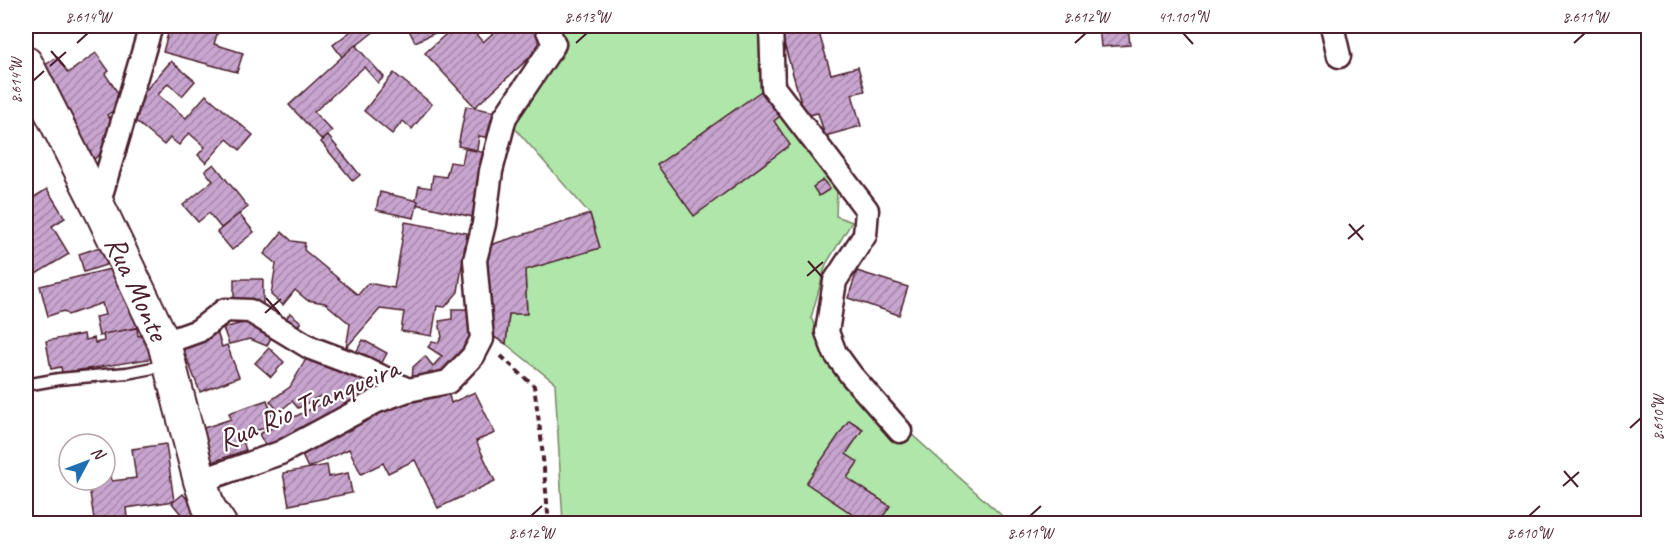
<svg xmlns="http://www.w3.org/2000/svg" width="1674" height="549" viewBox="0 0 1674 549" font-family="Caveat,sans-serif">
	<style>
		.grass { fill: #afe7aa; stroke: #7c836a; stroke-width: 1.5 }
		.building { fill: url(#building-hatch); stroke: #4a1f2b; stroke-width: 1.5 }
		.lines { fill: none; stroke-linecap: round; stroke-linejoin: round }
		.service-casing { stroke: #4a1f2b; stroke-width: 15 }
		.minor-casing { stroke: #4a1f2b; stroke-width: 27 }
		.secondary-casing { stroke: #4a1f2b; stroke-width: 36 }
		.path { stroke: #4a1f2b; stroke-width: 4; stroke-dasharray: 6 4.5; stroke-linecap: butt }
		.service { stroke: #fff; stroke-width: 10 }
		.minor { stroke: #fff; stroke-width: 22 }
		.secondary { stroke: #fff; stroke-width: 32 }
		.ticks { fill: none; stroke: #4a1f2b; stroke-width: 2 }
		.labels { text-anchor: middle; dominant-baseline: central; stroke-width: 4.5; stroke-linejoin: round; paint-order: stroke }
		.street-label { font-size: 30px; fill: #4a1f2b; stroke: #fff }
		.neatline { fill: none; stroke: #4a1f2b; stroke-width: 2 }
		.ticks-label { font-size: 15px; text-anchor: middle; fill: #4a1f2b }
	</style>
	<defs>
		<pattern id="building-hatch" width="6" height="6" patternUnits="userSpaceOnUse" patternTransform="scale(1.5)"><rect width="6" height="6" fill="#c8a5cf"/><path d="M-1 1l2-2M0 6l6-6M5 7l2-2" fill="none" stroke="#a486a8"/></pattern>
	</defs>
	<rect width="100%" height="100%" fill="#fff"/>
	<filter id="ink" filterUnits="userSpaceOnUse"><feTurbulence type="fractalNoise" baseFrequency=".0167" numOctaves="2"/><feDisplacementMap in="SourceGraphic" scale="12" xChannelSelector="R" yChannelSelector="G"/><feConvolveMatrix kernelMatrix="1 2 1 2 8 2 1 2 1" color-interpolation-filters="sRGB"/></filter>
	<g filter="url(#ink)">
		<path class="grass" d="M554 26H764V89L837 189 836 216 852 222 826 264 811 318 840 370 1010 523H563L555 383 506 344 509 314 527 313 525 270 600 248 590 214 512 125 550 68 561 58 565 51Z"/>
		<g class="building">
			<path d="M170 26H201L218 31 214 44 243 53 237 72 163 52Z"/>
			<path d="M346 26H381L342 57 333 45 351 31Z"/>
			<path d="M407 26H450L415 42Z"/>
			<path d="M455 26H468L483 42 501 26H535L548 41 475 107 425 53Z"/>
			<path d="M779 26H817L831 74 858 67 865 91 852 94 861 126 825 136 818 113 805 116Z"/>
			<path d="M1010 26H1043V27L1010 31Z"/>
			<path d="M1099 26H1128L1130 45 1101 47Z"/>
			<path d="M355 45 384 77 378 83 364 67 314 112 332 131 322 140 289 105Z"/>
			<path d="M96 53 109 71 105 74 125 103 107 115 124 138 94 159 34 73 57 57 68 73Z"/>
			<path d="M171 61 195 81 182 96 168 83 158 95 186 118 206 95 253 135 240 150 227 139 206 163 198 155 205 147 189 133 179 145 170 138 164 145 126 113Z"/>
			<path d="M394 73 432 104 412 129 403 121 392 134 364 111Z"/>
			<path d="M764 89 785 112 774 121 790 145 694 216 657 165Z"/>
			<path d="M466 106 500 113 495 139 479 136 477 150 458 146Z"/>
			<path d="M328 136 360 175 353 181 321 142Z"/>
			<path d="M465 149 487 153 473 217 415 204 419 186 431 188 433 175 446 177 450 162 462 164Z"/>
			<path d="M214 164 248 207 221 228 209 213 198 222 183 205 213 181 205 171Z"/>
			<path d="M823 180 830 189 819 196 813 187Z"/>
			<path d="M47 189 65 218 52 226 69 254 26 280V238L32 234 26 223V202Z"/>
			<path d="M380 192 418 201 414 218 376 210Z"/>
			<path d="M239 214 254 232 232 250 217 232Z"/>
			<path d="M590 214 600 248 525 270 527 314H509L506 344 487 333 483 249 493 244Z"/>
			<path d="M405 222 467 233 458 292 445 307 437 306 432 336 401 331 404 312 380 309 346 348 350 324 325 303 307 300 295 290 283 305 271 295 276 264 264 254 282 232 292 241 305 243 304 250 358 295 368 283 394 288Z"/>
			<path d="M109 244 115 262 84 272 79 254Z"/>
			<path d="M123 266 148 325 99 336 95 317 105 315 102 303 68 315 64 311 48 316 40 286Z"/>
			<path d="M857 271 908 287 899 315 848 298Z"/>
			<rect x="234" y="279" width="29" height="28"/>
			<path d="M1648 295V310L1642 307Z"/>
			<path d="M452 309H475L472 349 432 382 412 380 413 367 425 356 433 366 442 356 428 347 432 342 438 343 442 337 439 321 452 319Z"/>
			<path d="M290 313 301 322 291 335 280 327Z"/>
			<path d="M251 321 273 333 267 346 250 339 229 344 223 328Z"/>
			<path d="M137 328 138 336 150 334 155 358 62 373 61 367 51 369 46 341 84 334 85 340 94 338 95 343 104 341 103 334Z"/>
			<path d="M217 332 222 347 227 345 239 377 200 392 182 346Z"/>
			<path d="M363 340 387 353 377 372 353 358Z"/>
			<path d="M269 348 284 362 271 377 255 363Z"/>
			<path d="M310 352 386 391 269 452 259 434 325 402 331 403 332 401 320 396 298 408 292 401 279 412 270 401 290 387Z"/>
			<path d="M447 388 451 403 475 392 495 433 476 441 495 481 438 508 415 460 388 473 383 463 361 474 349 449 308 468 299 449 373 413Z"/>
			<path d="M267 400 275 424 241 436 246 450 212 462 201 429 231 419 229 413Z"/>
			<path d="M849 420 863 429 846 454 858 462 847 478 890 506 878 524H867L806 483Z"/>
			<path d="M166 444 174 501 126 508 127 517 110 520 111 524H86V520L94 519 88 480H105V467L109 466 112 481 136 478 132 449Z"/>
			<path d="M327 465 329 477 348 473 352 493 289 505 283 473Z"/>
			<path d="M183 494 207 524H189L172 503Z"/>
		</g>
		<g class="lines">
			<defs>
				<path id="service" d="M26 385 59 379 127 373 168 365"/>
				<g id="minor">
					<path d="M771 26 773 87 867 210 865 235 835 281 827 332 835 353 851 375 900 431"/>
					<path d="M1332 26 1339 56"/>
					<path d="M98 205 151 26"/>
					<path d="M164 343 198 331 225 310 250 311 311 348 364 368 408 390"/>
					<path d="M200 481 280 453 375 402 408 390 448 382 473 356 482 339 475 260 484 224 491 171 505 117 554 44 546 26"/>
				</g>
				<path id="secondary" d="M26 63 98 205 164 343 200 481 209 508 220 524"/>
			</defs>
			<use href="#service" class="service-casing"/>
			<use href="#minor" class="minor-casing"/>
			<use href="#secondary" class="secondary-casing"/>
			<path class="path" d="M501 356 534 386 541 437 549 524"/>
			<use href="#service" class="service"/>
			<use href="#minor" class="minor"/>
			<use href="#secondary" class="secondary"/>
		</g>
	</g>
	<path class="ticks" d="M1183 33 1193 44M77 43 88 33M576 43 587 33M1075 43 1086 33M1574 43 1585 33M51 51 65 67M50 66 66 52M33 81 44 71M1349 224 1363 240M1348 239 1364 225M808 261 822 277M807 276 823 262M266 298 280 314M265 313 281 299M1630 428 1641 418M1564 471 1578 487M1563 486 1579 472M531 516 542 506M1030 516 1041 506M1529 516 1540 506"/>
	<g class="labels">
		<g class="street-label">
			<text transform="translate(137 288) rotate(65)">Rua Monte</text>
			<text transform="translate(308 404) rotate(-23)">Rua Rio Tranqueira</text>
		</g>
	</g>
	<rect width="1674" height="549" fill="none" stroke="#fff" stroke-width="66"/>
	<g transform="translate(87 462) rotate(49)"><circle r="28" fill="#ffffff" stroke="#b7a5aa" stroke-width="1.5"/>
	<path d="M0-4.5L10 22L0 15L-10 22Z" fill="#1f6fb2"/>
	<text y="-9" font-size="16" font-weight="bold" text-anchor="middle" fill="#4a1f2b">N</text>
	</g>
	<rect x="33" y="33" width="1608" height="483" class="neatline"/>
	<g class="ticks-label">
		<text x="88" y="22">8.614°W</text>
		<text x="587" y="22">8.613°W</text>
		<text x="1086" y="22">8.612°W</text>
		<text x="1183" y="22">41.101°N</text>
		<text x="1585" y="22">8.611°W</text>
		<text transform="translate(16 81) rotate(-90)" y="5">8.614°W</text>
		<text transform="translate(1658 418) rotate(-90)" y="5">8.610°W</text>
		<text x="531" y="538">8.612°W</text>
		<text x="1030" y="538">8.611°W</text>
		<text x="1529" y="538">8.610°W</text>
	</g>
</svg>
